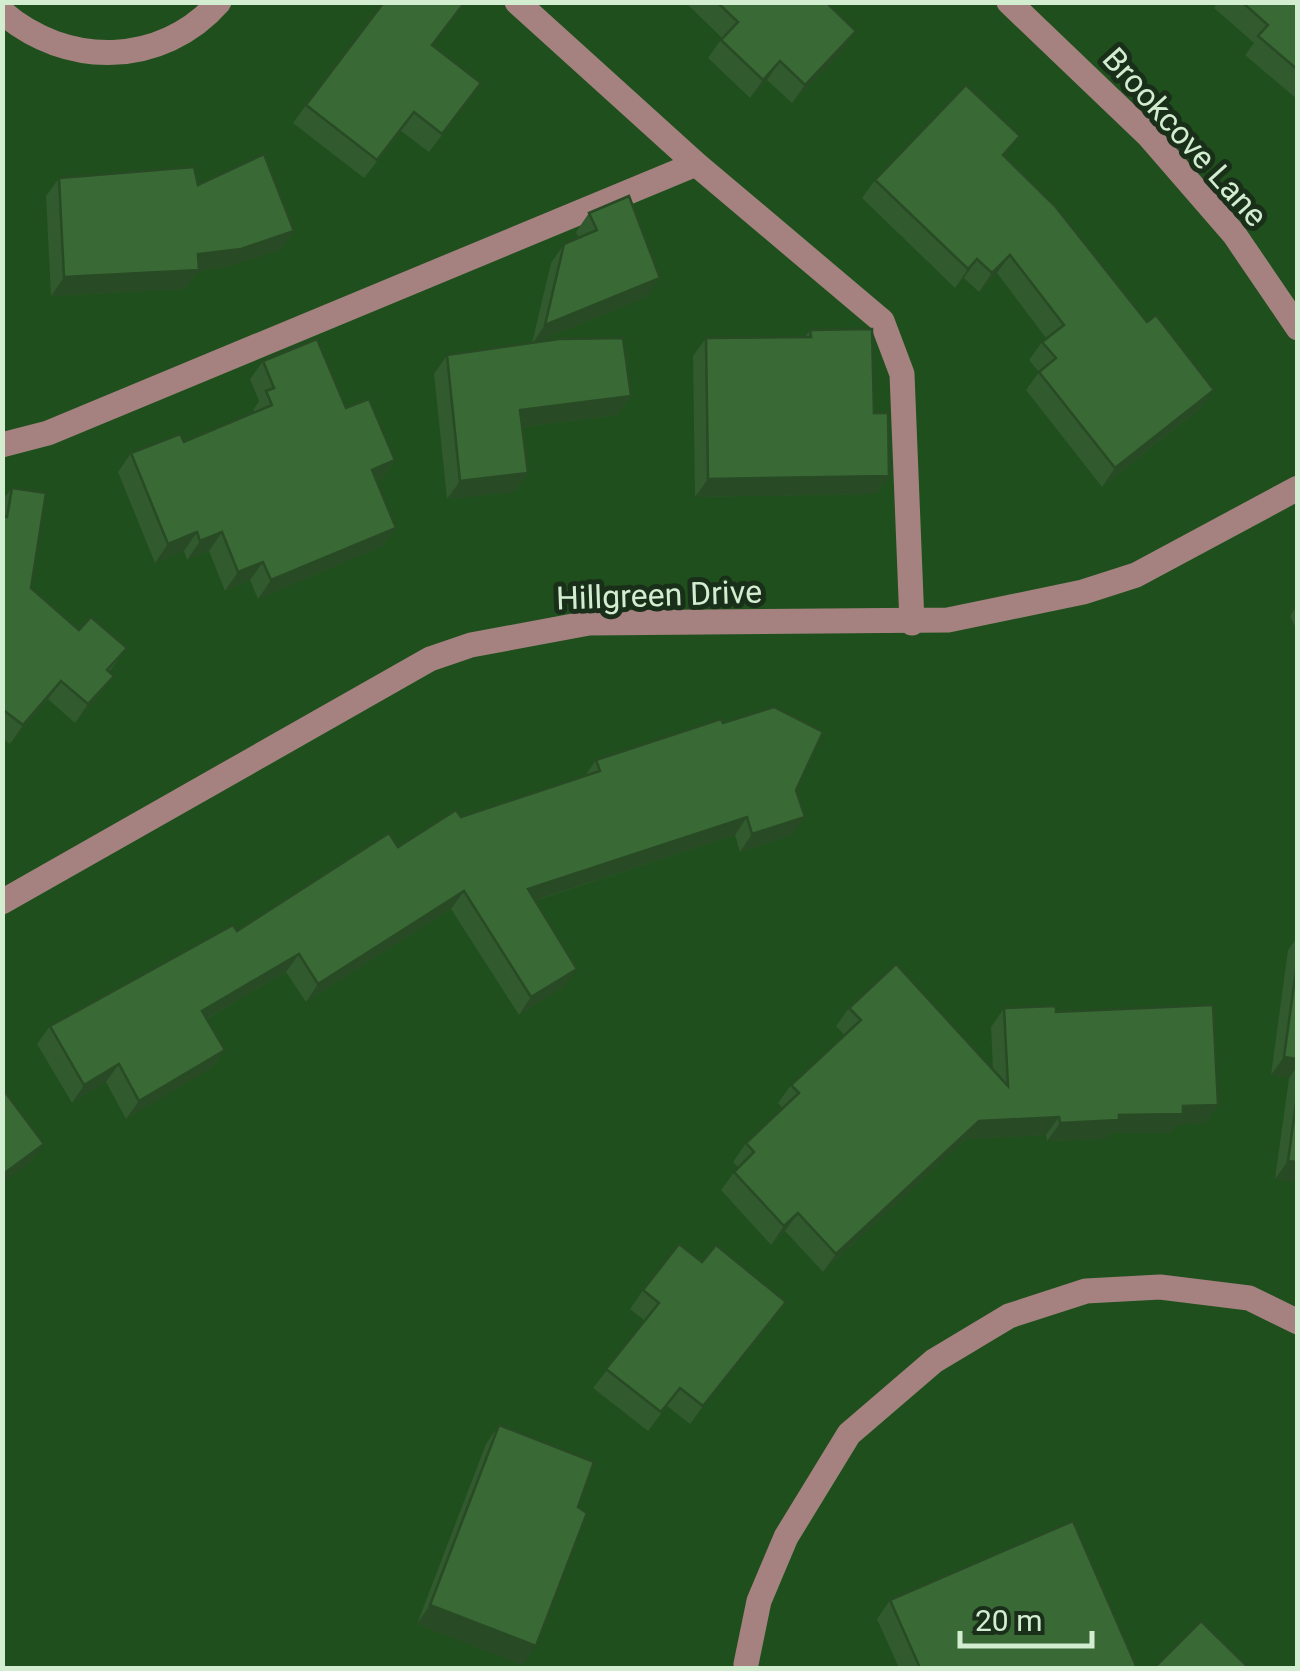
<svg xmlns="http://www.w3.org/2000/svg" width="1300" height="1671" viewBox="0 0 1300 1671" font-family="Roboto,sans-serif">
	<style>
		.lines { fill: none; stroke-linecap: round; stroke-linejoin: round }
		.minor { stroke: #a58280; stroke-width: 25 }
		.wall { fill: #315a2e }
		.shaded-wall { fill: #284a25 }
		.building { fill: #396935; stroke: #284a25; stroke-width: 2.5 }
		.labels { text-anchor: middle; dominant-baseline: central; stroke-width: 10; stroke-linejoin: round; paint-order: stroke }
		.street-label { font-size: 32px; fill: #d3edd0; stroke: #1a2f19 }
	</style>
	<rect width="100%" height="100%" fill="#1f4f1c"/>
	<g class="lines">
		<g class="minor">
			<path d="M517 2 696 164 882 321 902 374 912 623"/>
			<path d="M1009 2 1149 136 1234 234 1298 328"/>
			<path d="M2 12C66 68 162 67 219 2"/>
			<path d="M2 445 48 433 696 164"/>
			<path d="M2 902 430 659 471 645 589 623 948 620 1083 592 1136 575 1298 488"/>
			<path d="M746 1664 759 1601 786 1537 849 1434 934 1361 1009 1316 1086 1291 1160 1287 1249 1298 1298 1322"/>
		</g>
	</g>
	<g class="wall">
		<path d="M685 2H826L843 50 792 103 767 80 750 98 708 58 722 38Z"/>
		<path d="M1218 2H1298V100L1245 55 1254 43 1214 8Z"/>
		<path d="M433 46 468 101 429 152 401 131 364 178 293 123 306 105Z"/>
		<path d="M1005 157 1201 408 1102 487 1026 390 1039 372 1029 360 1042 342 1046 338 997 273 979 292 964 278 955 288 862 198 875 180Z"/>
		<path d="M59 178 198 185 294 231 281 250 228 267 198 271 186 289 51 296 46 196Z"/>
		<path d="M589 213 647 297 537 342 631 396 618 415 522 427 528 473 515 492 447 499 434 374 447 355 532 343 551 263 564 244 579 238 576 232Z"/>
		<path d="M810 330 874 413 889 476 876 494 695 497 693 356 706 338 805 337Z"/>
		<path d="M263 361 346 408 395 460 382 479 376 481 383 546 258 599 250 580 225 591 209 551 187 560 184 551 155 563 118 472 131 453 184 442 254 412 253 410 259 401 250 379Z"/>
		<path d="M12 488 31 588 79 630 127 648 109 672 114 676 100 694 75 723 48 699 10 744 2 738V501Z"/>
		<path d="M1298 605V633L1290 616Z"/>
		<path d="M723 723 796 790 792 835 740 852 735 835 535 901 564 987 519 1015 451 909 306 1002 286 972 207 1019 225 1050 212 1068 126 1119 106 1082 72 1103 37 1044 50 1026 237 931 398 847 461 817 585 776 596 760Z"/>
		<path d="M1298 936V1182L1275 1179 1289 1078 1271 1075 1288 950Z"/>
		<path d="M849 1008 993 1070 991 1027 1004 1008 1056 1012 1218 1105 1205 1123 1176 1125 1170 1133H1110L1106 1139 1047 1141 1046 1135 966 1139 823 1272 785 1231 771 1245 721 1190 738 1167 733 1162 746 1143 783 1108 778 1103 791 1085 844 1035 836 1026Z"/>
		<path d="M643 1290 773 1320 690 1424 667 1406 648 1431 593 1388 645 1321 630 1309Z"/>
		<path d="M499 1425 578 1507 523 1665 417 1624 486 1444Z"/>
		<path d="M890 1600 1137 1668H899L877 1619Z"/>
	</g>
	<g class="shaded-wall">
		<path d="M856 31 843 50 792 103 805 85Z"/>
		<path d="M780 61 767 80 750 98 763 80Z"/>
		<path d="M294 231 281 250 228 267 198 271 186 289 51 296 64 277 198 254Z"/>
		<path d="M1010 255 997 273 979 292 992 273Z"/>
		<path d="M977 259 964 278 955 288 968 269Z"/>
		<path d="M660 278 647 297 532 344 545 325Z"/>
		<path d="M1214 390 1201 408 1102 487 1115 468Z"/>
		<path d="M631 396 618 415 507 429 520 410Z"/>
		<path d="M395 460 382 479 359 489 372 470Z"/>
		<path d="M528 473 515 492 447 499 460 481Z"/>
		<path d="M889 476 876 494 695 497 708 479Z"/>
		<path d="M396 528 383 546 258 599 271 580Z"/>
		<path d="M197 532 184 551 155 563 168 544Z"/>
		<path d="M222 532 209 551 187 560 200 541Z"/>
		<path d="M263 562 250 580 225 591 238 572Z"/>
		<path d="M114 676 100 694 75 723 88 704Z"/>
		<path d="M61 681 48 699 10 744 23 725Z"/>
		<path d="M747 817 735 835 515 907 528 889Z"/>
		<path d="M805 817 792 835 740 852 752 834Z"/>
		<path d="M464 891 451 909 306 1002 318 984Z"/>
		<path d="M299 954 286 972 189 1029 202 1011Z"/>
		<path d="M577 969 564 987 519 1015 531 997Z"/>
		<path d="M225 1050 212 1068 126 1119 139 1101Z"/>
		<path d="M1284 1057 1298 1059V1065L1289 1078 1271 1075Z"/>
		<path d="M119 1064 106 1082 72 1103 84 1085Z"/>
		<path d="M1218 1105 1205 1123 1176 1125 1170 1133H1110L1106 1139 1047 1141 1060 1123 1183 1106Z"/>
		<path d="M1059 1117 1046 1135 966 1139 823 1272 836 1254 979 1121Z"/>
		<path d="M44 1144 31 1162 2 1184V1175Z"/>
		<path d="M1288 1161 1298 1162V1182L1275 1179Z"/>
		<path d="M798 1213 785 1231 771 1245 784 1226Z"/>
		<path d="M786 1302 773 1320 690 1424 703 1406Z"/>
		<path d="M430 1605 536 1646 523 1665 417 1624Z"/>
	</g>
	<g class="building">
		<path d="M384 2H465L432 45 481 83 442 134 414 112 377 160 306 105Z"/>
		<path d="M717 2H826L856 31 805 85 780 61 763 80 721 40 738 22Z"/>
		<path d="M1242 2H1298V70L1258 36 1268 25Z"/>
		<path d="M966 85 1020 136 1003 155 1055 206 1147 322 1156 315 1214 390 1115 468 1039 372 1056 358 1042 342 1064 325 1010 255 992 273 977 259 968 269 875 180Z"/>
		<path d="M264 154 294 231 241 249 198 254 199 270 64 277 59 178 194 167 198 185Z"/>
		<path d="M629 196 660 278 545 325 564 244 597 230 589 213Z"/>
		<path d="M872 329 874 413H888L889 476 708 479 706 338 811 337 810 330Z"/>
		<path d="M623 338 631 396 520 410 528 473 460 481 447 355 559 339Z"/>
		<path d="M317 339 346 408 369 399 395 460 372 470 396 528 271 580 263 562 238 572 222 532 200 541 197 532 168 544 131 453 180 434 184 442 272 405 266 391 274 388 263 361Z"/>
		<path d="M12 488 46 493 31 588 79 630 91 617 127 648 107 670 114 676 88 704 61 681 23 725 2 709V516L7 517Z"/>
		<path d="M774 707 823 732 796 790 805 817 752 834 747 817 528 889 577 969 531 997 464 891 318 984 299 954 202 1011 225 1050 139 1101 119 1064 84 1085 50 1026 233 925 237 931 389 833 398 847 456 810 461 817 600 771 596 760 721 719 723 723Z"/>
		<path d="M1298 956V1059L1284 1057Z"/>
		<path d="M896 964 1008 1086 1004 1008 1056 1006V1012L1213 1005 1218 1105 1183 1106V1114L1119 1115V1120L1060 1123 1059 1117 979 1121 836 1254 798 1213 784 1226 734 1172 754 1152 746 1143 799 1093 791 1085 861 1020 849 1008Z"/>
		<path d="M2 1088 44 1144 2 1175Z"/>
		<path d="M1298 1089V1162L1288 1161Z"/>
		<path d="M679 1244 702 1262 716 1245 786 1302 703 1406 680 1388 661 1412 606 1369 659 1303 643 1290Z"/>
		<path d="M499 1425 594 1462 578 1507 587 1513 536 1646 430 1605Z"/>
		<path d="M1073 1521 1137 1668H920L890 1600Z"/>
		<path d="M1201 1621 1249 1668H1154Z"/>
	</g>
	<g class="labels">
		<g class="street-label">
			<text transform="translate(1185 137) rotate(48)">Brookcove Lane</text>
			<text transform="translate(659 595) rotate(-2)">Hillgreen Drive</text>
		</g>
	</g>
	<rect width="1300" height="1671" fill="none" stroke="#d3edd0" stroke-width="10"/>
	<path d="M960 1631v15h132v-15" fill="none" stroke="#d3edd0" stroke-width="5"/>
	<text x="975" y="1631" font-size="30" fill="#d3edd0" stroke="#1a2f19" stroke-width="8" paint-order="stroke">20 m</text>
</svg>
